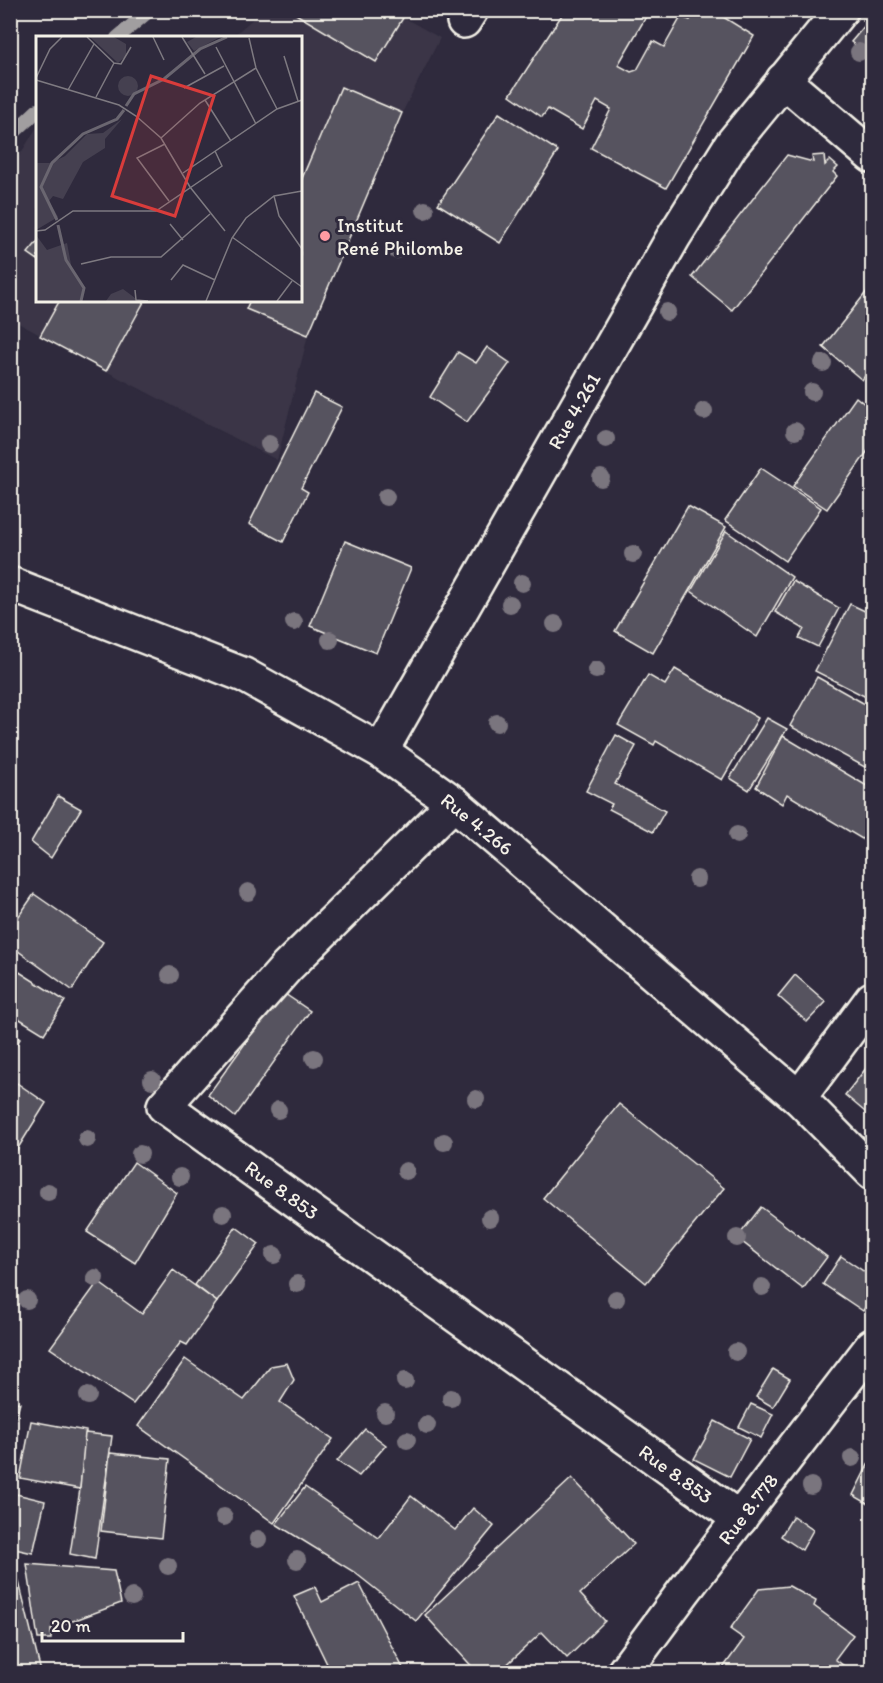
<svg xmlns="http://www.w3.org/2000/svg" width="883" height="1683" viewBox="0 0 883 1683" font-family="Itim,sans-serif">
	<style>
		.built { fill: #3b3647 }
		.lines { fill: none; stroke-linecap: round; stroke-linejoin: round }
		.stream { stroke: #a19ea0; stroke-width: 14 }
		.building { fill: #56525f; stroke: #f4f1e8; stroke-width: 1.5 }
		.minor-casing { stroke: #f4f1e8; stroke-width: 38 }
		.minor { stroke: #2f2a3d; stroke-width: 33 }
		.tree { fill: #7a757e }
		.poi-dot { fill: #ff9aa2; stroke: #2f2a3d; stroke-width: 2 }
		.labels { text-anchor: middle; dominant-baseline: central; stroke-width: 6; stroke-linejoin: round; paint-order: stroke }
		.poi-label { font-size: 20px; fill: #f4f1e8; stroke: #2f2a3d; text-anchor: start }
		.street-label { font-size: 20px; fill: #f4f1e8; stroke: #2f2a3d }
		.inset-river { fill: none; stroke: #6a6670; stroke-width: 3 }
		.inset-road { fill: none; stroke: #7e7a81; stroke-width: 1.5 }
		.view { fill: #d93c3b; fill-opacity: 0.15; stroke: #d93c3b; stroke-width: 3 }
		.inset-edge { fill: none; stroke: #f4f1e8; stroke-width: 3 }
	</style>
	<rect width="100%" height="100%" fill="#2f2a3d"/>
	<filter id="ink" filterUnits="userSpaceOnUse"><feTurbulence type="fractalNoise" baseFrequency=".0167" numOctaves="2"/><feDisplacementMap in="SourceGraphic" scale="12" xChannelSelector="R" yChannelSelector="G"/><feConvolveMatrix kernelMatrix="1 2 1 2 8 2 1 2 1" color-interpolation-filters="sRGB"/></filter>
	<g filter="url(#ink)">
		<path class="built" d="M390 10 440 38 402 113 308 335 277 460 106 371 11 319 10 171 37 127 38 300H300V38L232 37 262 11Z"/>
		<g class="lines">
			<g class="stream">
				<path d="M117 38 150 10"/>
				<path d="M10 136 38 110"/>
			</g>
		</g>
		<g class="building">
			<path d="M289 10H390L403 18 376 62Z"/>
			<path d="M565 10H650L618 65 631 72 637 70 653 41 664 47 681 17 690 20 696 10H712L754 36 666 188 591 148 611 109 597 101 582 129 548 109 542 117 510 95Z"/>
			<path d="M871 10H872V59L851 42 867 23 863 20Z"/>
			<path d="M341 87 402 113 308 335 246 309 250 300H300V183Z"/>
			<path d="M499 113 558 151 500 243 438 204Z"/>
			<path d="M787 155 813 162 812 156 824 155 825 165 830 160 838 167 833 172 837 176 732 310 692 277Z"/>
			<path d="M38 241V260L28 253Z"/>
			<path d="M872 285V367L862 380 823 347Z"/>
			<path d="M60 300H145L106 371 40 336Z"/>
			<path d="M487 347 510 363 467 422 430 397 458 352 476 363Z"/>
			<path d="M314 393 342 407 301 488 308 492 283 542 249 524Z"/>
			<path d="M856 397 872 410V445L827 509 793 486Z"/>
			<path d="M761 468 821 508 785 561 725 520Z"/>
			<path d="M688 506 726 527 653 653 615 631Z"/>
			<path d="M726 531 792 577 757 637 691 591Z"/>
			<path d="M345 541 411 568 376 653 310 626Z"/>
			<path d="M793 581 839 608 818 647 799 638 804 629 775 612Z"/>
			<path d="M850 604 869 613 872 606V690L868 698 815 671Z"/>
			<path d="M675 669 758 718 722 780 656 741 654 745 618 725 648 675 665 685Z"/>
			<path d="M817 677 872 708V771L790 726Z"/>
			<path d="M767 718 787 729 749 790 730 778Z"/>
			<path d="M616 735 636 746 615 784 665 811 653 832 609 809 612 804 586 791Z"/>
			<path d="M783 736 872 789V845L787 794 782 804 756 787Z"/>
			<path d="M58 796 81 809 51 858 31 842Z"/>
			<path d="M34 894 103 942 72 990 10 945V929Z"/>
			<path d="M10 966 65 1001 44 1034 10 1013Z"/>
			<path d="M795 975 826 1002 807 1022 778 996Z"/>
			<path d="M282 992 310 1011 235 1117 208 1095Z"/>
			<path d="M10 1032 20 1039 10 1056Z"/>
			<path d="M871 1062 872 1064 871 1117 845 1095Z"/>
			<path d="M11 1079 46 1103 10 1161V1081Z"/>
			<path d="M619 1104 724 1188 646 1283 543 1198Z"/>
			<path d="M134 1162 177 1193 135 1263 87 1232Z"/>
			<path d="M761 1207 827 1257 803 1289 737 1238Z"/>
			<path d="M236 1227 259 1244 217 1302 195 1285Z"/>
			<path d="M841 1256 872 1277V1296L863 1311 823 1284Z"/>
			<path d="M173 1270 217 1302 187 1345 181 1342 133 1404 50 1348 98 1282 142 1314Z"/>
			<path d="M185 1359 244 1400 271 1366 287 1363 294 1380 280 1402 333 1439 274 1523 138 1426Z"/>
			<path d="M773 1369 790 1379 773 1407 756 1397Z"/>
			<path d="M10 1400 20 1403 10 1439Z"/>
			<path d="M751 1404 773 1414 761 1438 739 1427Z"/>
			<path d="M31 1421 86 1431 80 1489 20 1478Z"/>
			<path d="M715 1421 750 1439 730 1477 694 1459Z"/>
			<path d="M365 1429 386 1445 359 1476 337 1461Z"/>
			<path d="M85 1433 112 1436 95 1559 70 1554 80 1489Z"/>
			<path d="M110 1453 170 1459 161 1538 101 1531Z"/>
			<path d="M872 1457V1506L853 1495Z"/>
			<path d="M572 1478 634 1544 580 1594 605 1621 567 1658 542 1632 499 1672H477L425 1615Z"/>
			<path d="M305 1487 379 1538 411 1496 455 1530 473 1508 494 1526 416 1621 354 1572 276 1524Z"/>
			<path d="M12 1493 45 1501 33 1553 10 1548V1500Z"/>
			<path d="M793 1516 813 1530 802 1550 781 1536Z"/>
			<path d="M27 1564 114 1571 121 1603 51 1629V1639H38Z"/>
			<path d="M18 1578 41 1672H10V1580Z"/>
			<path d="M359 1583 405 1672H331L294 1596 315 1587 322 1602Z"/>
			<path d="M789 1586 816 1601 814 1606 853 1635 835 1659 844 1666 840 1672H720L744 1639 730 1629 759 1589Z"/>
		</g>
		<g class="lines">
			<defs>
				<g id="minor">
					<path d="M464 21 471 10"/>
					<path d="M783 80 872 156"/>
					<path d="M10 584 244 675 381 751 454 803 799 1098 872 1172"/>
					<path d="M381 751 673 238 731 145 841 10"/>
					<path d="M454 803 287 967 164 1106 740 1519"/>
					<path d="M799 1098 872 999"/>
					<path d="M624 1672 684 1591 872 1346"/>
				</g>
			</defs>
			<use href="#minor" class="minor-casing"/>
			<use href="#minor" class="minor"/>
		</g>
		<g class="tree">
			<circle cx="859" cy="52" r="9"/>
			<circle cx="425" cy="210" r="9"/>
			<circle cx="396" cy="250" r="9"/>
			<circle cx="667" cy="312" r="9"/>
			<circle cx="823" cy="363" r="9"/>
			<circle cx="812" cy="392" r="9"/>
			<circle cx="704" cy="411" r="9"/>
			<circle cx="795" cy="431" r="9"/>
			<circle cx="606" cy="439" r="9"/>
			<circle cx="269" cy="444" r="9"/>
			<circle cx="601" cy="478" r="9"/>
			<circle cx="386" cy="497" r="9"/>
			<circle cx="633" cy="554" r="9"/>
			<circle cx="522" cy="583" r="9"/>
			<circle cx="510" cy="604" r="9"/>
			<circle cx="294" cy="622" r="9"/>
			<circle cx="555" cy="624" r="9"/>
			<circle cx="330" cy="640" r="9"/>
			<circle cx="596" cy="670" r="9"/>
			<circle cx="497" cy="723" r="9"/>
			<circle cx="737" cy="835" r="9"/>
			<circle cx="697" cy="879" r="9"/>
			<circle cx="248" cy="892" r="9"/>
			<circle cx="170" cy="975" r="9"/>
			<circle cx="314" cy="1058" r="9"/>
			<circle cx="152" cy="1080" r="9"/>
			<circle cx="476" cy="1099" r="9"/>
			<circle cx="278" cy="1110" r="9"/>
			<circle cx="87" cy="1139" r="9"/>
			<circle cx="444" cy="1142" r="9"/>
			<circle cx="140" cy="1154" r="9"/>
			<circle cx="406" cy="1171" r="9"/>
			<circle cx="180" cy="1177" r="9"/>
			<circle cx="48" cy="1192" r="9"/>
			<circle cx="223" cy="1214" r="9"/>
			<circle cx="490" cy="1218" r="9"/>
			<circle cx="737" cy="1238" r="9"/>
			<circle cx="274" cy="1255" r="9"/>
			<circle cx="95" cy="1278" r="9"/>
			<circle cx="297" cy="1284" r="9"/>
			<circle cx="762" cy="1287" r="9"/>
			<circle cx="616" cy="1299" r="9"/>
			<circle cx="27" cy="1300" r="9"/>
			<circle cx="736" cy="1352" r="9"/>
			<circle cx="405" cy="1381" r="9"/>
			<circle cx="88" cy="1396" r="9"/>
			<circle cx="451" cy="1398" r="9"/>
			<circle cx="385" cy="1413" r="9"/>
			<circle cx="427" cy="1425" r="9"/>
			<circle cx="407" cy="1440" r="9"/>
			<circle cx="852" cy="1458" r="9"/>
			<circle cx="811" cy="1486" r="9"/>
			<circle cx="224" cy="1517" r="9"/>
			<circle cx="258" cy="1539" r="9"/>
			<circle cx="297" cy="1560" r="9"/>
			<circle cx="168" cy="1566" r="9"/>
			<circle cx="132" cy="1597" r="9"/>
		</g>
	</g>
	<circle class="poi-dot" cx="325" cy="236" r="6"/>
	<g class="labels">
		<g class="poi-label">
			<text x="337" y="225">Institut<tspan x="337" dy="23">René Philombe</tspan></text>
		</g>
		<g class="street-label">
			<text transform="translate(574 411) rotate(-60)">Rue 4.261</text>
			<text transform="translate(477 824) rotate(39)">Rue 4.266</text>
			<text transform="translate(282 1190) rotate(36)">Rue 8.853</text>
			<text transform="translate(676 1474) rotate(36)">Rue 8.853</text>
			<text transform="translate(748 1509) rotate(-52)">Rue 8.778</text>
		</g>
	</g>
	<g transform="translate(36 36)">
		<rect width="266" height="266" fill="#2f2a3d"/>
		<path d="M54 1H78L90 8V20L82 27ZM160 1H184L158 15 151 6ZM82 50a10 10 0 1 1 20 0a10 10 0 1 1-20 0ZM86 83 69 103V112L47 126 27 163 17 160 13 165 22 181 0 194V127H15L29 120 51 98 67 97ZM0 199 11 214 31 207 36 234 49 253 44 265H0ZM87 253 103 265H70L75 258Z" fill="#454050"/>
		<path class="inset-river" d="M90 70 98 58 128 43 164 13 191 1M21 184 5 151 16 127 47 98 81 83 88 74M22 189 30 224 48 252 45 265"/>
		<path class="inset-road" d="M51 1 78 27M117 1 128 24M146 1 169 38M213 2 220 32 241 73M180 11 220 88M248 20 262 65M0 42 14 13 26 1M0 44 83 69 100 80 125 102 154 151 189 195M148 52 188 30M32 54 58 8M60 61 78 27 85 28 95 11M169 64 195 105M125 102 164 67 220 32M129 108 101 122 133 165M147 137 241 73 266 64M238 160 243 180 266 213M134 188 147 204M0 195 9 194 37 175H120L186 130 179 115M196 201 266 251M45 228 75 221H125L174 178M135 244 147 229 179 244M99 254 100 264 112 265M170 265 196 202 210 182 238 160 266 155M241 265 256 245"/>
		<path class="view" d="M115 40 178 60 139 180 76 160Z"/>
		<rect width="266" height="266" class="inset-edge"/>
	</g>
	<rect width="883" height="1683" fill="none" stroke="#2f2a3d" stroke-width="36"/>
	<rect x="18" y="18" width="847" height="1647" fill="none" stroke="#f4f1e8" stroke-width="2" filter="url(#ink)"/>
	<path d="M42 1632v9h141v-9" fill="none" stroke="#f4f1e8" stroke-width="3"/>
	<text x="51" y="1632" font-size="18" fill="#f4f1e8" stroke="#2f2a3d" stroke-width="4.5" paint-order="stroke">20 m</text>
</svg>
